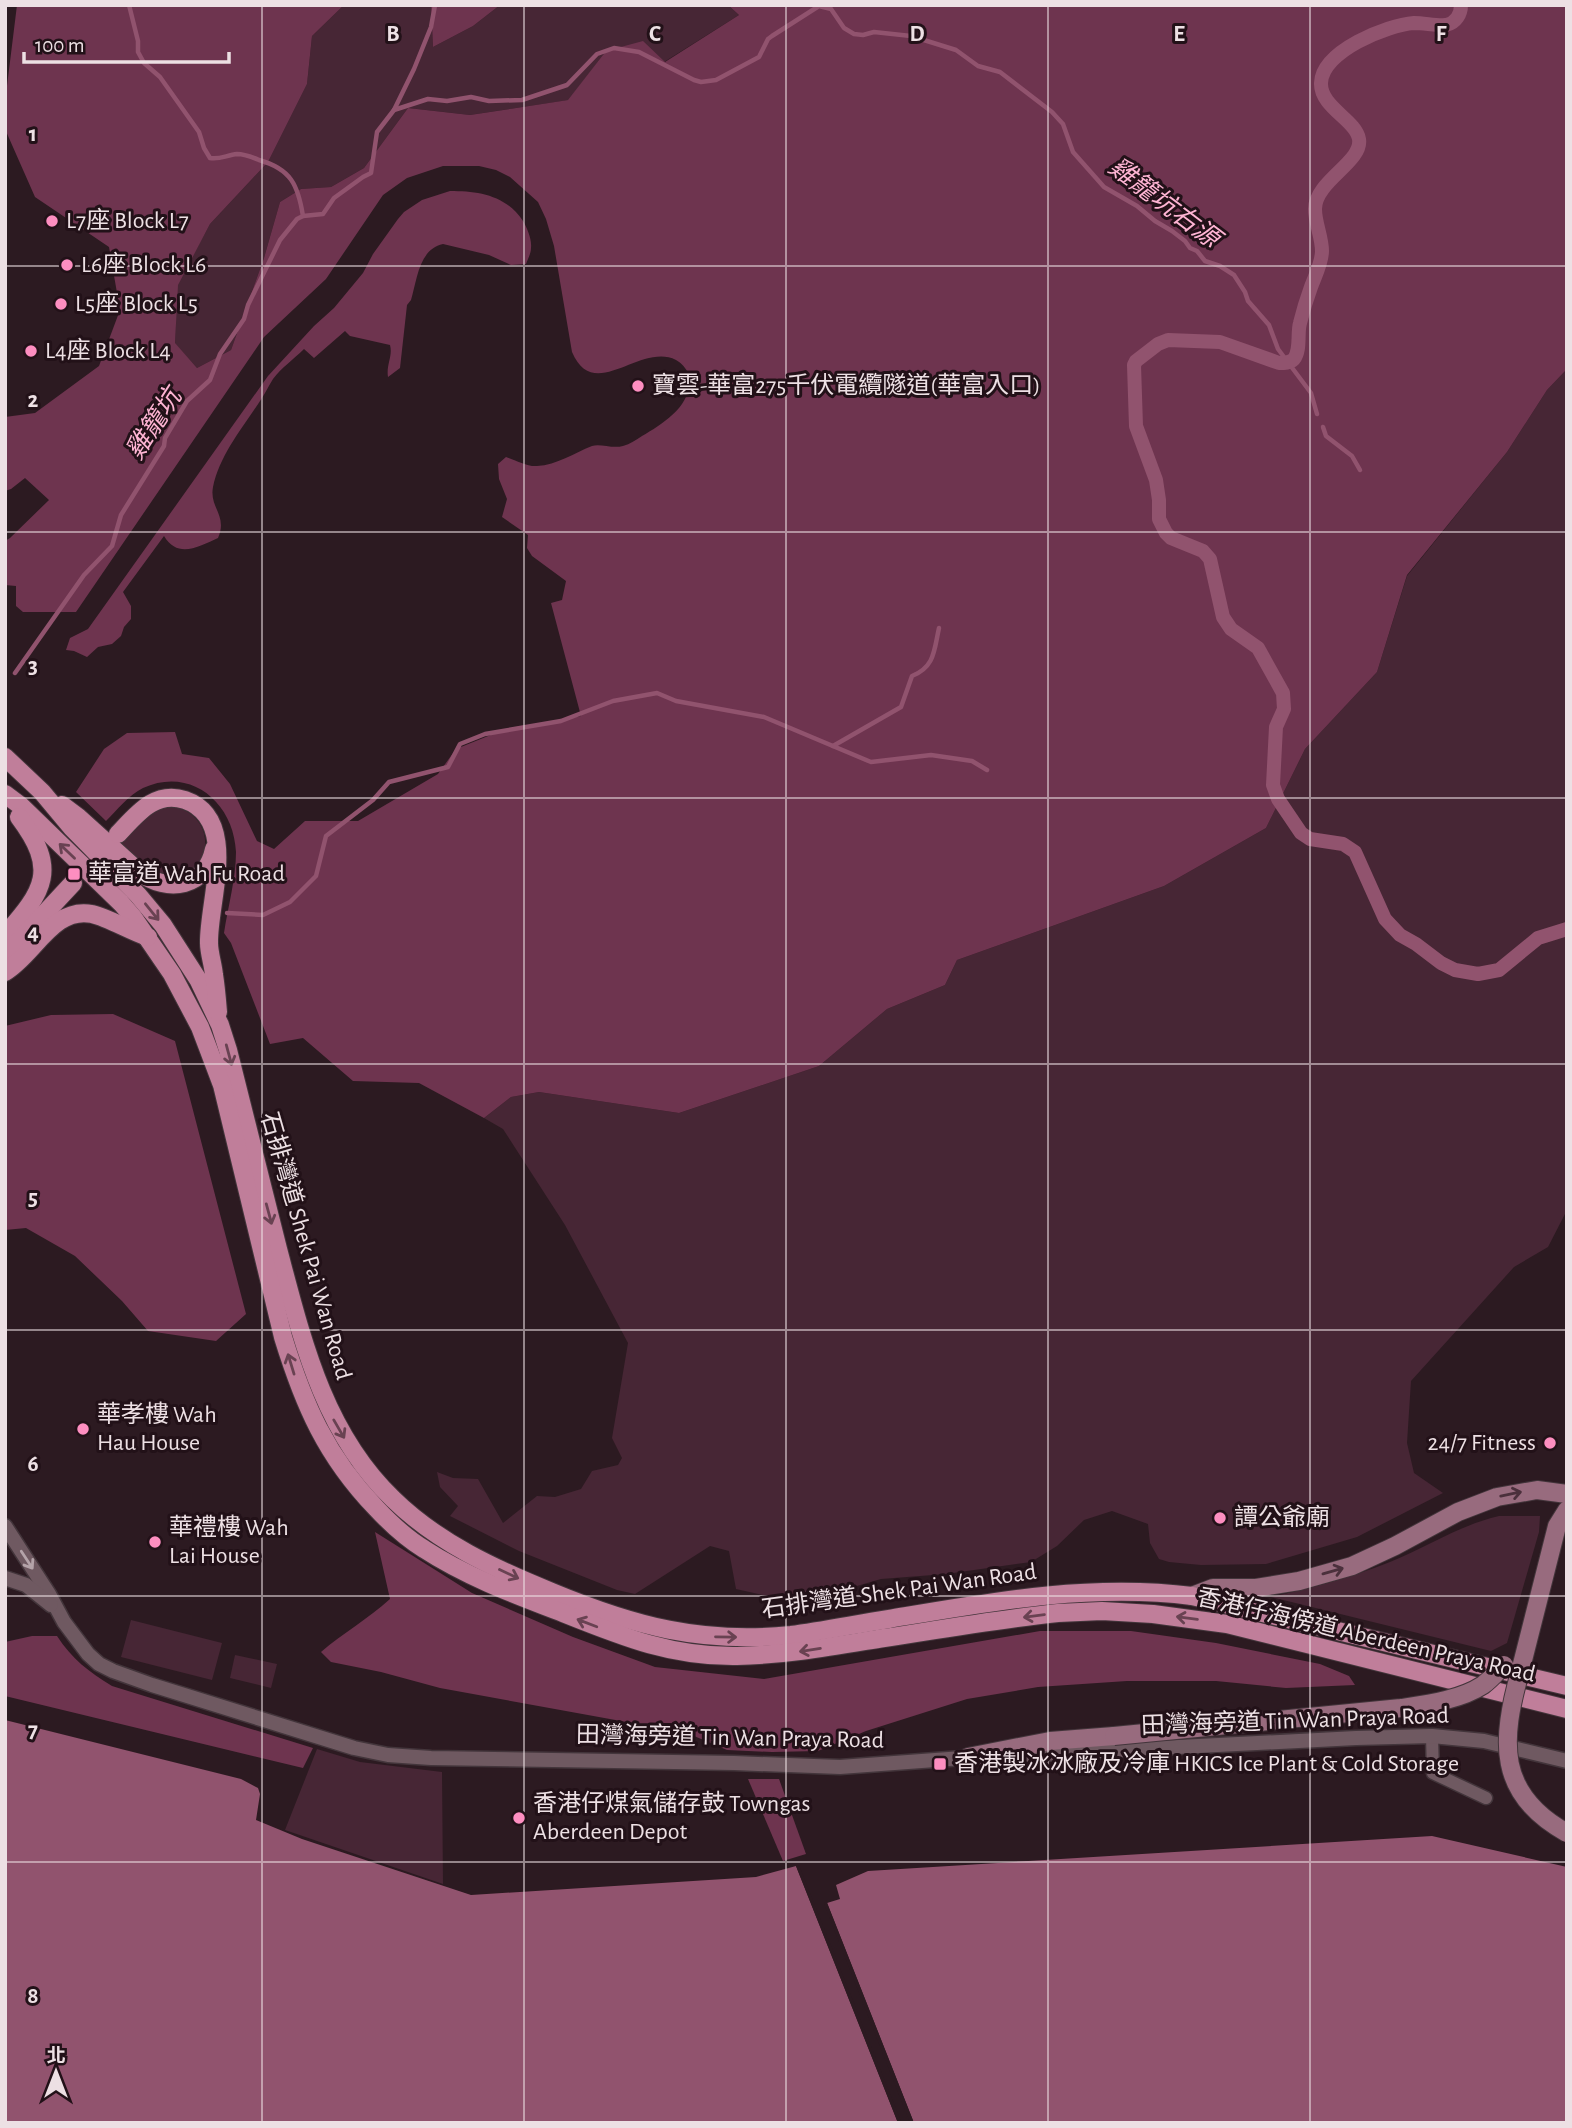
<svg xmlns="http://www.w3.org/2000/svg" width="1572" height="2128" viewBox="0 0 1572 2128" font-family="'Alegreya Sans','Noto Sans TC',sans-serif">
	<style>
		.green { fill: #472635 }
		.forest { fill: #6e344f }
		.water { fill: #91536e }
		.pier { fill: #2c1a21 }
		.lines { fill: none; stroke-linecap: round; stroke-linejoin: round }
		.stream { stroke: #91536e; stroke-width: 4.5 }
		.canal { stroke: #91536e; stroke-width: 14 }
		.minor-casing { stroke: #43353b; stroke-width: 15 }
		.tertiary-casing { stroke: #43353b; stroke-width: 17 }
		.secondary-casing { stroke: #43353b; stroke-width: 20 }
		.primary-casing { stroke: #43353b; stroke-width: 20 }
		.minor { stroke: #6f5961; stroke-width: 12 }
		.tertiary { stroke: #6f5961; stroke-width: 14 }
		.secondary { stroke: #986b7e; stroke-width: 18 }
		.primary { stroke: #c07e9a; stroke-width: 18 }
		.secondary-bridge-casing { stroke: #43353b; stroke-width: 20; stroke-linecap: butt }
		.secondary-bridge { stroke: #986b7e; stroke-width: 18 }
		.oneway { stroke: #694252 }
		.oneway2 { stroke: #4b303c }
		.oneway3 { stroke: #b4a3a9 }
		.grid { fill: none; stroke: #ede0e4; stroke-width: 2; stroke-opacity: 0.55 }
		.poi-dot { fill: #fd8ec0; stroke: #221118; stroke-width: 2.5 }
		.labels { text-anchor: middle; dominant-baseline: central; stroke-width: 6; stroke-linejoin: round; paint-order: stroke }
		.poi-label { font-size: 24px; fill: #ede0e4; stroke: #221118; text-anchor: start }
		.street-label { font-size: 24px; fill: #ede0e4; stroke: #221118 }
		.water-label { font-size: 26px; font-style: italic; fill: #feb4d3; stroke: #221118 }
		.grid-label { font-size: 23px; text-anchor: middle; font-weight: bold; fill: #ede0e4; stroke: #221118; stroke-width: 6; stroke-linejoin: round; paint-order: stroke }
	</style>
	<rect width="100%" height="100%" fill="#2c1a21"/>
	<g class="green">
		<path d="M344 5H431L433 47 473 26 500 5H728L739 15 664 62 606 51 569 100 470 115 408 108 364 168 331 187 301 189 280 202 264 258 231 350 197 368 175 344 177 285 210 224 268 162 307 84 312 36Z"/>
		<path d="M1567 369V1210L1548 1247 1514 1267 1411 1381 1407 1443 1414 1473 1443 1493 1357 1537 1266 1564 1201 1565 1169 1562 1159 1559 1150 1543 1148 1524 1112 1511 1084 1520 1057 1546 1031 1562 946 1574 881 1579 826 1595 767 1596 736 1589 729 1551 710 1546 635 1594 617 1590 519 1551 450 1516 458 1506 440 1487 437 1472 453 1478 478 1479 503 1523 537 1496 555 1497 581 1489 592 1471 618 1465 622 1458 612 1438 628 1343 565 1225 503 1129 484 1118 511 1097 539 1092 679 1113 819 1066 887 1009 945 985 957 960 1164 886 1266 828 1305 749 1377 672 1407 576 1507 452 1547 390Z"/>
		<path d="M165 805C219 809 216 876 172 876 168 876 161 877 156 875 144 870 128 854 118 845L143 816Z"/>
		<path d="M1499 1516H1540L1539 1532 1507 1643 1491 1651 1271 1597C1312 1588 1352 1577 1390 1562 1427 1547 1460 1525 1499 1516Z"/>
		<path d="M131 1620 222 1643 212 1680 121 1657Z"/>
		<path d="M235 1655 277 1664 271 1688 230 1678Z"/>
		<path d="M317 1749 360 1762 442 1772 443 1884 285 1830Z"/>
	</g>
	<g class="forest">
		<path d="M17 5H344L312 36 307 84 268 162 210 224 178 285 175 343 197 368 231 350 264 258 280 202 301 189 331 187 364 168 408 108 470 115 568 100 606 51 643 41 665 62 739 15 728 5H1567V369L1547 390 1507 452 1407 575 1377 672 1305 749 1266 828 1164 886 957 960 945 985 887 1009 819 1066 679 1113 539 1092 511 1097 484 1118 419 1083 353 1081 303 1038 270 1044 231 943 224 933C228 907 236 878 236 852 234 802 190 766 143 788 129 795 117 810 106 821L76 792 104 749 127 733 175 732 182 754 209 758 230 784 257 841 274 849 305 821H358L438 774 456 749 498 732 581 716 551 603 562 600 566 581 532 556 527 548 528 535 502 517 507 499 499 479 498 464 506 457C515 460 528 467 537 466 557 465 574 453 592 446 600 443 612 449 623 446 630 444 636 440 642 436 664 423 698 402 687 371 685 367 680 362 676 360 640 342 594 404 572 352L554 246 546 219 538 202 510 177 496 170 479 166H443L407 178 383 195 326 279 264 337 76 612H23L16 606V586L5 585V541L10 538 49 500 25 478 11 489 5 491V417L35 413 99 366 120 310 109 247 35 197 5 129V102Z"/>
		<path d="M431 5H500L473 26 433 47Z"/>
		<path d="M450 191C478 191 506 195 523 221 527 228 532 239 531 248 531 253 528 259 526 264L511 265 489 255 443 244C419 249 417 280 411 300L407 305 400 368 388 377C386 365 393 356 390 345L350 336 345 331 314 358 304 349C294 359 281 368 273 379 269 385 266 392 262 398 244 426 220 454 213 487 209 508 228 515 218 538 198 547 178 559 164 536L123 592 131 606V619L124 627 121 636 112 644 98 647 87 657 74 651 66 650 70 638 88 629 268 376 314 326 334 308 363 273 373 254 398 219 404 212 422 200Z"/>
		<path d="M113 1014 175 1041 246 1314 216 1341 148 1331 122 1301 75 1256 26 1228 5 1230V1026L51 1015Z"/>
		<path d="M375 1532 472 1593 573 1637 655 1667 764 1679 1040 1631H1131L1216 1643 1320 1664 1349 1676 1355 1685 1286 1688 1216 1681H1127L1038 1687 967 1699 866 1731 818 1751 772 1752 727 1750 687 1733 440 1688 381 1672 331 1662 321 1652C343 1633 368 1619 390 1599Z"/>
		<path d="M32 1636H57C72 1659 89 1672 112 1686L313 1748 303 1768 5 1696V1642Z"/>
		<path d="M748 1779H779L806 1854 783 1861Z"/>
	</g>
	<g class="water">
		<path d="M5 1720 241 1779 258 1788 260 1794 256 1820 302 1839 471 1895 756 1877 796 1866 898 2123H5Z"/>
		<path d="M1432 1836 1567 1867V2123H914L827 1903 840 1899 836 1885 868 1871Z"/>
	</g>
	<g class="pier">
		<path d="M799 1865 901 2121V2123H898L796 1866Z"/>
		<path d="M826 1900 914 2123H910L824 1904Z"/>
	</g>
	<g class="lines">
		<g class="stream">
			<path d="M129 5 138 41V52L144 63 160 77 199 132 204 148 210 158C219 160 227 155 237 154 244 154 252 157 259 160 291 169 298 185 303 216"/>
			<path d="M394 110 428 99 447 101 471 97 489 101 522 100 567 85 597 54 614 48 639 52 694 80 701 82 716 80 759 57 768 39 772 36 819 6 831 9 844 28 854 34 863 35 874 32 911 36 956 50 978 66 1000 72 1052 112 1063 124 1073 152 1104 187 1137 206 1155 221 1172 231 1185 241 1190 248 1197 251 1205 261 1220 266 1234 275 1245 292 1248 301 1269 325 1278 349 1311 393 1317 414"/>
			<path d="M1323 427 1326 436 1352 456 1360 470"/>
			<path d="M15 673 84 575 112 546 121 515 164 446 165 438 187 401 210 380 220 354 244 319 248 305 280 240 297 219 303 216 323 214 334 198 363 177 371 173 377 132 394 110 414 69 431 27 435 5"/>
			<path d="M833 746 901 707 912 676C935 667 934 650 939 628"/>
			<path d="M227 913 263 915 290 902 316 876 326 836 373 800 389 782 448 767 460 744 485 734 561 721 613 701 657 693 676 701 764 717 871 762 931 755 972 761 987 770"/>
		</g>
		<path class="canal" d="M1461 5C1461 14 1456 23 1446 25 1436 26 1425 23 1414 23 1387 25 1322 51 1321 83 1320 107 1356 120 1359 139 1363 162 1315 181 1315 209 1315 223 1322 237 1322 251 1322 263 1315 276 1311 287 1307 298 1303 311 1300 323 1297 333 1301 350 1294 359 1290 363 1284 363 1279 363L1220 342 1168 340 1158 344 1136 361 1134 365 1136 426 1156 480 1159 500V519L1166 533 1171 538 1203 551 1210 559 1223 617 1231 629 1258 648 1283 693 1284 709 1276 727 1273 785 1278 799 1301 833 1310 839 1343 844 1355 852 1385 919 1400 935 1416 944 1441 963 1455 970 1478 974 1499 970 1538 938 1567 929"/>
		<defs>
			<path id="minor" d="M1432 1736 1433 1773 1486 1798"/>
			<g id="tertiary">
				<path d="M5 1526 49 1594 64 1622 88 1654 99 1664 113 1671 152 1685 354 1748 388 1755 431 1758 734 1763 840 1767 976 1757"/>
				<path d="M5 1578 26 1585 51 1605"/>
				<path d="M1003 1756 1356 1738 1432 1736 1484 1741 1567 1761"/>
			</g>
			<g id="secondary">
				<path d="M1192 1596 1213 1588H1256L1299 1581 1352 1566 1395 1546 1458 1512 1497 1497 1537 1490 1567 1494"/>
				<path d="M1520 1672 1557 1526 1567 1510"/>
				<path d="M968 1757 1050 1741 1114 1736"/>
			</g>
			<g id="primary">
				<path d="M5 757 42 792 72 828 138 895 163 925 199 981 220 1025 228 1050C245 1116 261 1183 278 1249 302 1339 323 1432 393 1499 438 1543 495 1569 552 1592 634 1626 701 1644 791 1635 823 1631 856 1624 889 1619 989 1602 1090 1583 1192 1596L1567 1686"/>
				<path d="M5 794 21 806 121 903 133 917 172 974 200 1027 208 1048 222 1085 283 1337C304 1405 326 1456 376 1508 390 1523 406 1538 424 1549 467 1577 516 1595 563 1613 623 1637 672 1657 737 1656 787 1655 835 1646 884 1638 942 1629 1000 1619 1058 1613L1102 1611 1153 1614 1227 1624 1567 1709"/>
				<path d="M62 805 78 817 139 872C168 894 206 887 214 849"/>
				<path d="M118 834C137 814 155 790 185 800 240 819 208 902 209 943 209 953 213 964 214 975 216 987 217 1000 218 1012"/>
				<path d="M5 935C45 890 58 869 19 817"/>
				<path d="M5 956 73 883"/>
				<path d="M5 972C34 955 53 906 92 914 109 918 130 931 148 937"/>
			</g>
		</defs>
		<use href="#minor" class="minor-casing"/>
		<use href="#tertiary" class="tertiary-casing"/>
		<use href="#secondary" class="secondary-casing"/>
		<use href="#primary" class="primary-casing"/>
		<use href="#minor" class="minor"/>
		<use href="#tertiary" class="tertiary"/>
		<use href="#secondary" class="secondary"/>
		<use href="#primary" class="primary"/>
		<defs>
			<g id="secondary-bridge">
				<path d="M1520 1672C1501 1740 1496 1794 1567 1833"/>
				<path d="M1114 1736 1401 1708C1428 1704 1460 1700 1483 1685 1490 1680 1497 1672 1504 1665"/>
			</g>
		</defs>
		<use href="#secondary-bridge" class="secondary-bridge-casing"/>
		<use href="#secondary-bridge" class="secondary-bridge"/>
	</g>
	<defs><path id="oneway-shaft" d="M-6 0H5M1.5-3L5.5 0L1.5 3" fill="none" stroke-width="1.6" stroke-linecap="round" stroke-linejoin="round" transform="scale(1.75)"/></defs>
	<g class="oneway">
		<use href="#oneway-shaft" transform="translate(67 851) rotate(-136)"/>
		<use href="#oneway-shaft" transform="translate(152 912) rotate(51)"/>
		<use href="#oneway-shaft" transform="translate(229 1055) rotate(75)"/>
		<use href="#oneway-shaft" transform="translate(269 1214) rotate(75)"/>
		<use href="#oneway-shaft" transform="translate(291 1364) rotate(-107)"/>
		<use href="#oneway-shaft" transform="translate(339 1429) rotate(60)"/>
		<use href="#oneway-shaft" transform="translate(509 1574) rotate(25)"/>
		<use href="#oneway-shaft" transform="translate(1034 1616) rotate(173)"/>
		<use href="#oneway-shaft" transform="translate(1187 1618) rotate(-173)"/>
		<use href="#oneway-shaft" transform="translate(587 1623) rotate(-159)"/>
		<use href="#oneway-shaft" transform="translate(726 1637) rotate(1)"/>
		<use href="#oneway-shaft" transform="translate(810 1650) rotate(171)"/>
	</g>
	<g class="oneway2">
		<use href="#oneway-shaft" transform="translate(1511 1494) rotate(-12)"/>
		<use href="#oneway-shaft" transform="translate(1333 1571) rotate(-16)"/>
	</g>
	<use class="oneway3" href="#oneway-shaft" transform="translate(27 1560) rotate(57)"/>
	<path class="grid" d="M262 5V2123M524 5V2123M786 5V2123M1048 5V2123M1310 5V2123M5 266H1567M5 532H1567M5 798H1567M5 1064H1567M5 1330H1567M5 1596H1567M5 1862H1567"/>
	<g class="poi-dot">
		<circle cx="52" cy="221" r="7"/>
		<circle cx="67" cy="265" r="7"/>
		<circle cx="61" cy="304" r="7"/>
		<circle cx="31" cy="351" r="7"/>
		<circle cx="638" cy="386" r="7"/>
		<rect x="67" y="867" width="14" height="14" rx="3.5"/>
		<circle cx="83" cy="1429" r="7"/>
		<circle cx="1550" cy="1443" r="7"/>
		<circle cx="1220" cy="1518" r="7"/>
		<circle cx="155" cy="1542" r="7"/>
		<rect x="933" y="1757" width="14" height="14" rx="3.5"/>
		<circle cx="519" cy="1818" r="7"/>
	</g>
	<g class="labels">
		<g class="poi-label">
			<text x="66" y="221">L7座 Block L7</text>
			<text x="81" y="265">L6座 Block L6</text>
			<text x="75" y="304">L5座 Block L5</text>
			<text x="45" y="351">L4座 Block L4</text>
			<text x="652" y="386">寶雲-華富275千伏電纜隧道(華富入口)</text>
			<text x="88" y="874">華富道 Wah Fu Road</text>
			<text x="97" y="1415">華孝樓 Wah<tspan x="97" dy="28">Hau House</tspan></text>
			<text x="1536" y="1443" text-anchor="end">24/7 Fitness</text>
			<text x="1234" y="1518">譚公爺廟</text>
			<text x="169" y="1528">華禮樓 Wah<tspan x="169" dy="28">Lai House</tspan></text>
			<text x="954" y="1764">香港製冰冰廠及冷庫 HKICS Ice Plant &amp; Cold Storage</text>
			<text x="533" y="1804">香港仔煤氣儲存鼓 Towngas<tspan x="533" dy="28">Aberdeen Depot</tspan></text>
		</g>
		<g class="street-label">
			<text transform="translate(306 1246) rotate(74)">石排灣道 Shek Pai Wan Road</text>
			<text transform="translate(899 1591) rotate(-8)">石排灣道 Shek Pai Wan Road</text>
			<text transform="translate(1366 1636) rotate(13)">香港仔海傍道 Aberdeen Praya Road</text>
			<text transform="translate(1295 1721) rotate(-2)">田灣海旁道 Tin Wan Praya Road</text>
			<text transform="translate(730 1738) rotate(1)">田灣海旁道 Tin Wan Praya Road</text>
		</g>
		<g class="water-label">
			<text transform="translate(1164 203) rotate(37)">雞籠坑右源</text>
			<text transform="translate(154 424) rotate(-57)">雞籠坑</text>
		</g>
	</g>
	<g class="grid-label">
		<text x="393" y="41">B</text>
		<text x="655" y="41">C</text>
		<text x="917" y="41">D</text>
		<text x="1179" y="41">E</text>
		<text x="1441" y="41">F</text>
		<text x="33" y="141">1</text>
		<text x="33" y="407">2</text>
		<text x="33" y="673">3</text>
		<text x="33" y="939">4</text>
		<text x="33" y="1205">5</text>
		<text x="33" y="1471">6</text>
		<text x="33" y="1737">7</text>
		<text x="33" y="2003">8</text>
	</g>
	<rect width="1572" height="2128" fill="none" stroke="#ede0e4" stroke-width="14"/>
	<g transform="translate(56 2072)" stroke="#221118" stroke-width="5" paint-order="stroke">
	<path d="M0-5L12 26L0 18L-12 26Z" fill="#ede0e4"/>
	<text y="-10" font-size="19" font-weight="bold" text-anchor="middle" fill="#ede0e4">北</text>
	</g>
	<path d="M24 52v10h205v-10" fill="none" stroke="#ede0e4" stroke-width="3.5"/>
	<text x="35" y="52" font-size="21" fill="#ede0e4" stroke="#221118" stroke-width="5" paint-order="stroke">100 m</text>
</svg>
